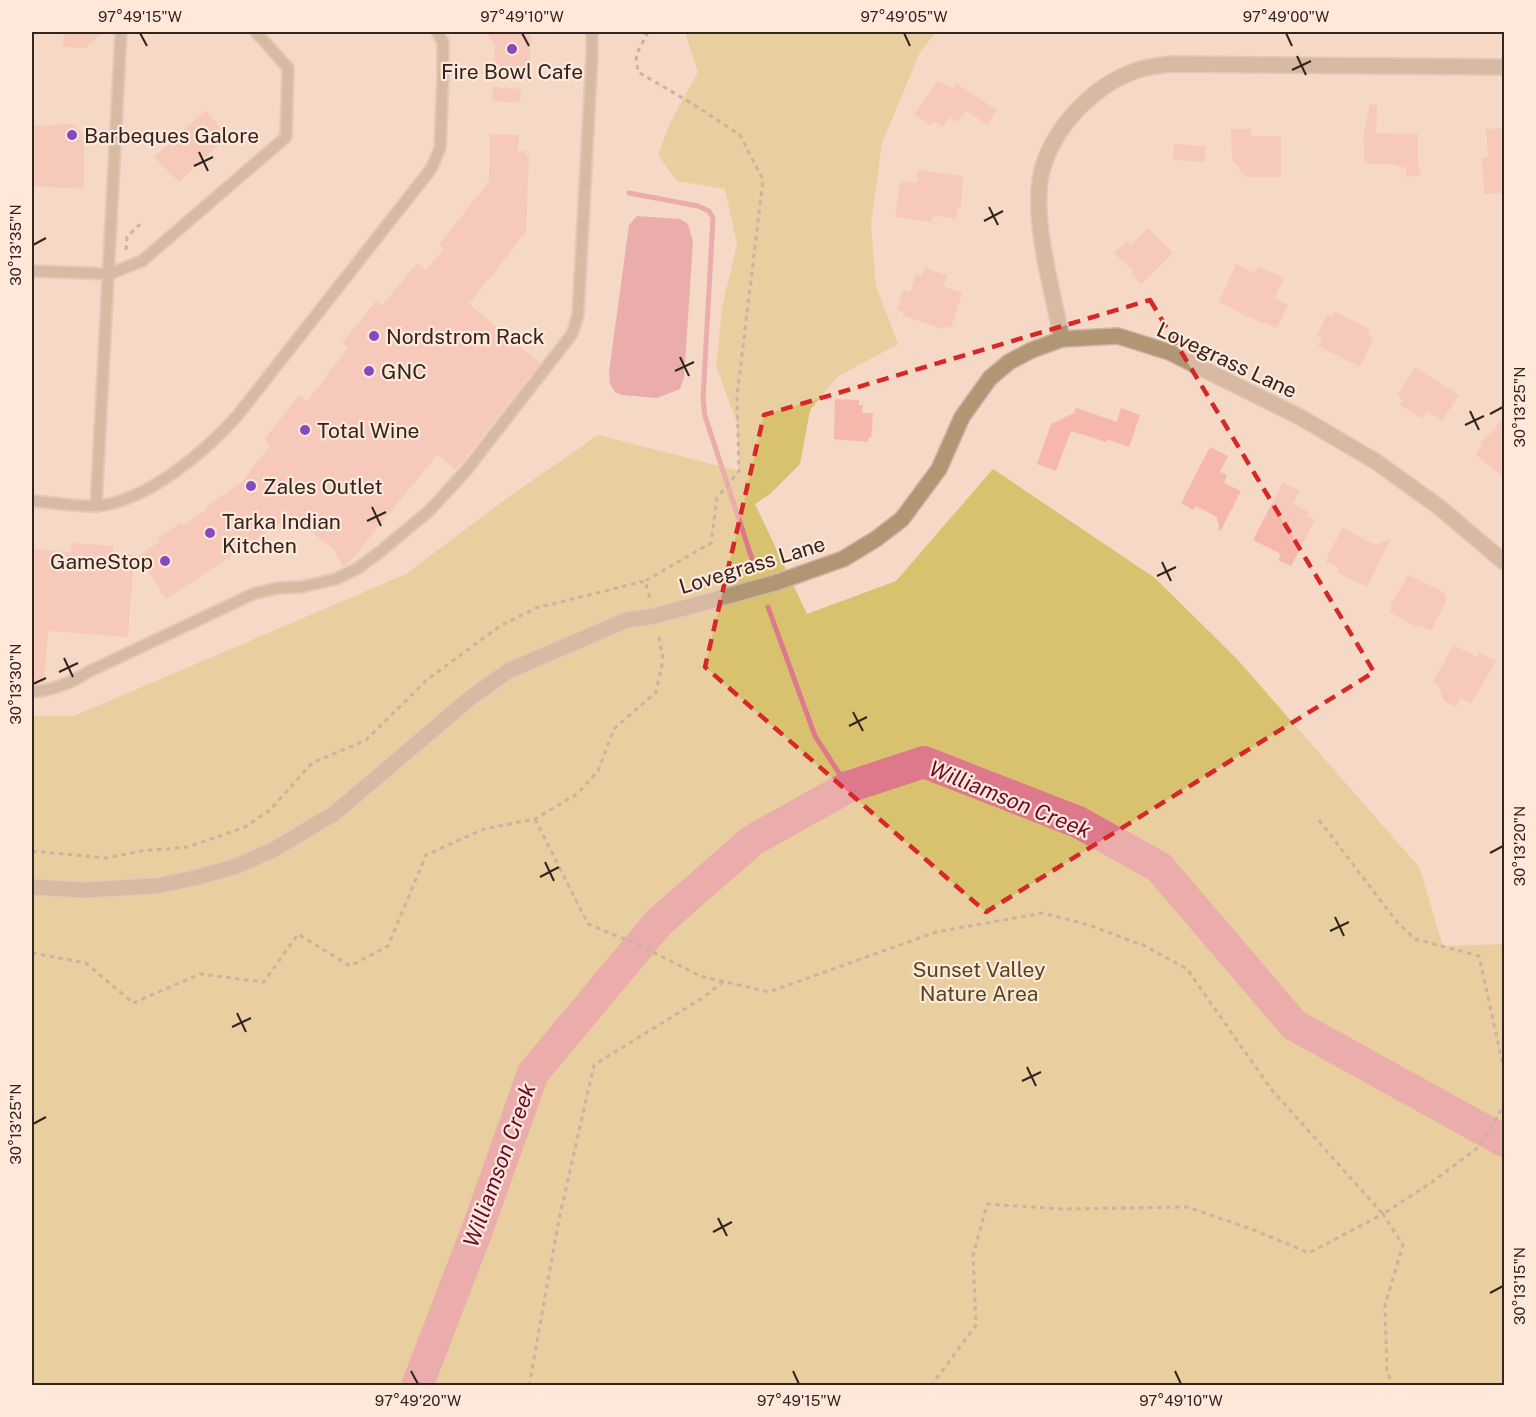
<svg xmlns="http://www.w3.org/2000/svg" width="1536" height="1417" viewBox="0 0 1536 1417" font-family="'Public Sans',sans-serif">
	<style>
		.green { fill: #d9c26f }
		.water { fill: #de798c }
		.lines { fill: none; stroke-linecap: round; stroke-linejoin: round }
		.stream { stroke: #de798c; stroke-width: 5 }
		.river { stroke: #de798c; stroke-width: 32 }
		.building { fill: #f6b7ac }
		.service-casing { stroke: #ceb4a5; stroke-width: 14 }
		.minor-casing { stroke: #ceb4a5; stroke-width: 18 }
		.path { stroke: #998478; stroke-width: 3; stroke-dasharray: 4.5 4.5; stroke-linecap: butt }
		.service { stroke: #b19674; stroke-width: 10 }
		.minor { stroke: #b19674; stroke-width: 15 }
		.marked { fill: none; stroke: #d62828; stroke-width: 4.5; stroke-dasharray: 12 8; stroke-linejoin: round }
		.ticks { fill: none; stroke: #30251f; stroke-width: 2 }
		.poi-dot { fill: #8649bf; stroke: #ffe7d9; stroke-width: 2 }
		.labels { text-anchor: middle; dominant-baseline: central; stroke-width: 4.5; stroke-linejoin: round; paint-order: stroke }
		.poi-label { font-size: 21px; fill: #30251f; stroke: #ffe7d9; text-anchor: start }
		.street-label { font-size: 21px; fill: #30251f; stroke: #ffe7d9 }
		.park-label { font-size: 21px; fill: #53481d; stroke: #ffe7d9 }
		.water-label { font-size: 22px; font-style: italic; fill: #690c2a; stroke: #ffe7d9 }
		.neatline { fill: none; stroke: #30251f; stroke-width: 2 }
		.ticks-label { font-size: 15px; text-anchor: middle; fill: #30251f }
	</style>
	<rect width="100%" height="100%" fill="#f6d8c7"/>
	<path class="green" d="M685 32H936L919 54 882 143 871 225 876 286 898 344 837 377 810 410 800 464 770 494 755 504 807 614 896 581 993 469 1155 578 1237 659 1419 867 1443 946 1504 944V1385H32V716H74L406 574 507 498 598 435 739 471 737 423 716 366 722 308 737 244 725 189 677 181 658 155 669 125 698 72Z"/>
	<path class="water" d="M637 216 680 219 688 224 693 242 684 378 680 389 657 398 622 395 615 392 610 384 609 372 629 225Z"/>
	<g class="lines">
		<g class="stream">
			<path d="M629 193 698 206 709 211 713 218 703 399 705 416 754 565"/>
			<path d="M768 607 815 736 848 787"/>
		</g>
		<path class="river" d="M417 1386 476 1233 533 1073 659 922 753 840 848 787 924 762 1078 822 1159 867 1294 1025 1504 1141"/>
	</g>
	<g class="building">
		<path d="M64 32H103L85 48 63 47Z"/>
		<path d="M486 32H531L529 81 513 78 494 60 495 46Z"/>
		<path d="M938 80 953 89 957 84 997 110 988 125 966 111 958 122 950 117 943 127 933 121 930 125 914 115Z"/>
		<path d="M493 87 521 89 520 102 492 101Z"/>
		<path d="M1370 104 1377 105 1376 133 1418 134V165L1421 175 1406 177V168L1392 164H1365L1363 138Z"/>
		<path d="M206 110 227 137 179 182 154 157Z"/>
		<path d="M55 123 75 125 84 136V189L32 186V125L55 126Z"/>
		<path d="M1504 128V193L1484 194 1482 157H1488L1486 129Z"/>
		<path d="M1231 129H1251V136H1281V177H1245L1243 173H1240L1239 168 1232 160Z"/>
		<path d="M490 134 519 135 518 151H526V155H529L526 232 469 304 540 363 456 470 437 455 347 565 343 567 334 550 292 516 166 599 138 556 160 541 158 538 181 523 183 526 207 509 206 506 240 484 270 446 264 440 273 428 300 395 307 401 348 348 342 343 376 301 382 306 417 263 426 270 444 249 439 245 489 181Z"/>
		<path d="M1174 144 1206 146 1205 162 1173 160Z"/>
		<path d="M918 170 963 176 961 207 958 206 956 219 933 215 932 222 895 217 900 181 917 183Z"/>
		<path d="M1148 228 1173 253 1141 284 1131 273 1133 271 1114 253 1127 240 1131 245Z"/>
		<path d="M1236 264 1254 273 1258 266 1284 278 1274 298 1288 305 1277 328 1248 317 1219 302Z"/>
		<path d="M925 268 947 275 944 286 962 293 951 328 944 326 943 329 903 316 904 312 897 310 903 290 910 292 916 274 922 276Z"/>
		<path d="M1335 312 1370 329 1368 334 1374 338 1360 367 1318 346 1322 338 1317 335 1327 315 1332 317Z"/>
		<path d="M1415 367 1459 395 1442 421 1427 411 1422 419 1400 405 1403 400 1397 395Z"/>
		<path d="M835 399 859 400V405H863L862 413H873L871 438H868V442L834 439Z"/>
		<path d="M1076 408 1117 422 1121 408 1140 415 1129 447 1107 439 1106 442 1071 431 1056 471 1037 464 1051 424 1074 413Z"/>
		<path d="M1504 418V478L1475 454 1482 446 1480 444Z"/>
		<path d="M1210 447 1228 456 1220 472 1227 475 1224 483 1241 491 1220 532 1217 517 1196 506 1193 510 1181 503Z"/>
		<path d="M1283 482 1300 491 1293 503 1309 512 1307 516 1315 520 1291 566 1278 560 1281 554 1253 540Z"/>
		<path d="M1343 528 1376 545 1391 538 1367 587 1337 572 1339 568 1326 562 1329 557 1327 556Z"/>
		<path d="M72 543 113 546V553L134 555 128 637 48 631 44 683 32 685V549L71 552Z"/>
		<path d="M1408 575 1445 593 1447 600 1431 631 1420 625 1418 628 1389 612 1392 607 1390 606Z"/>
		<path d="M1453 645 1477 657 1479 652 1496 661 1471 704 1461 698 1456 707 1444 701 1439 687 1433 683Z"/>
	</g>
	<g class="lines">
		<defs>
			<g id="service">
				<path d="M32 271 109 274 142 261 286 137 288 68 256 32"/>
				<path d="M32 501C52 502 75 507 96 506 146 502 205 452 237 416L431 169 440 148 443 74V42L437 32"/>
				<path d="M96 506 121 32"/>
				<path d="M32 692C53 690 70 684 88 672L253 594 278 588 301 587 336 579 358 568 381 551 429 511 465 472 572 334 578 315 592 56V32"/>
			</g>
			<g id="minor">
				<path d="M1062 339C1053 294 1036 234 1039 190 1042 138 1090 85 1138 70 1148 66 1160 66 1170 64L1504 67"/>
				<path d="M32 887 84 890 156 886 194 878 234 867 273 850 335 813 469 699 508 671 627 620 655 616 778 582 843 559 876 539 902 519 939 469 962 417 990 378 1009 362 1032 350 1062 339 1118 336 1169 352 1300 417 1375 461 1439 507 1504 562"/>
			</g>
		</defs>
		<use href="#service" class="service-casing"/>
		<use href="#minor" class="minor-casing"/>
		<g class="path">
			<path d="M648 32 636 55 638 72 693 104 740 135 763 180 737 396 739 471 717 498 711 543 645 581 651 602"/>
			<path d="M126 250 127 237 141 223"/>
			<path d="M535 819 588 924 639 945 700 976 769 992 936 932 1043 913 1089 925 1145 946 1187 969 1271 1089 1383 1214 1432 1182 1480 1146 1504 1105"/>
			<path d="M1319 820 1397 922 1415 939 1479 956 1504 1070"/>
			<path d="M32 851 106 858 141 851 188 847 245 827 270 810 312 763 366 740 428 679 500 626 536 608 645 581"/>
			<path d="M32 953 86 963 133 1003 200 974 264 982 298 934 350 966 388 946 426 855 484 829 535 819 577 794 598 771 614 729 656 692 663 659 658 632"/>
			<path d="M529 1386 559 1219 594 1065 704 997 724 981"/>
			<path d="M931 1386 976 1325 973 1256 987 1204 1063 1209 1187 1207 1254 1230 1309 1253 1383 1214 1403 1245 1385 1305 1387 1373 1395 1386"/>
		</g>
		<use href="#service" class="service"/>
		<use href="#minor" class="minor"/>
	</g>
	<path d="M0 0H1536V1417H0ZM1150 300 1374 672 986 912 705 667 764 415Z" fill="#f6d8c7" fill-opacity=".55" fill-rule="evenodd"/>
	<path class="marked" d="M1150 300 1374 672 986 912 705 667 764 415Z"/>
	<path class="ticks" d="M140 33 147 46M522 33 529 46M904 33 910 46M1286 33 1292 46M1297 56 1306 75M1292 70 1311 61M199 152 208 171M194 166 213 157M989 207 998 225M984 221 1003 211M33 245 46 238M680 357 689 376M675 371 694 362M1470 411 1479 430M1490 414 1503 407M1465 425 1484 416M372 507 381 526M367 521 386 512M1162 562 1171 581M1157 576 1176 567M64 658 73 677M59 672 78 663M33 684 46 678M853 712 863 731M849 726 867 717M1490 853 1503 846M545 862 554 881M540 877 559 867M1335 917 1344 936M1330 931 1349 922M237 1013 246 1032M232 1027 251 1018M1027 1067 1036 1086M1022 1081 1041 1072M33 1124 46 1117M718 1218 727 1236M713 1232 732 1222M1490 1293 1503 1286M411 1371 418 1384M793 1371 799 1384M1175 1371 1181 1384"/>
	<g class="poi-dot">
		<circle cx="512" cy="49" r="6"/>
		<circle cx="72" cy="135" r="6"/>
		<circle cx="374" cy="336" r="6"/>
		<circle cx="369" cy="371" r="6"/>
		<circle cx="305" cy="430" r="6"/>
		<circle cx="251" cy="486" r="6"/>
		<circle cx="210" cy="533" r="6"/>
		<circle cx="165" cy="561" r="6"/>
	</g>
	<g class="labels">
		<g class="poi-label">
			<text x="512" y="71" text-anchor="middle">Fire Bowl Cafe</text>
			<text x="84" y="135">Barbeques Galore</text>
			<text x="386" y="336">Nordstrom Rack</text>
			<text x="381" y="371">GNC</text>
			<text x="317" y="430">Total Wine</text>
			<text x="263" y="486">Zales Outlet</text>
			<text x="222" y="521">Tarka Indian<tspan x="222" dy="24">Kitchen</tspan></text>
			<text x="153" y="561" text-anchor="end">GameStop</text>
		</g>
		<g class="street-label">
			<text transform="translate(1227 360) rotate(25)">Lovegrass Lane</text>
			<text transform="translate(752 565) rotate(-17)">Lovegrass Lane</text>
		</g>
		<g class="park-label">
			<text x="979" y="969">Sunset Valley<tspan x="979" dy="24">Nature Area</tspan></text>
		</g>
		<g class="water-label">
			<text transform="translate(1010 799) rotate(22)">Williamson Creek</text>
			<text transform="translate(499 1165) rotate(-70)">Williamson Creek</text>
		</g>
	</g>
	<rect width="1536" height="1417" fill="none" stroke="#ffe7d9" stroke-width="66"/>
	<rect x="33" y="33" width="1470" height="1351" class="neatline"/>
	<g class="ticks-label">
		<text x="140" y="22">97°49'15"W</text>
		<text x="522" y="22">97°49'10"W</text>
		<text x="904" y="22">97°49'05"W</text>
		<text x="1286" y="22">97°49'00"W</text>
		<text transform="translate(16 245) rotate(-90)" y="5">30°13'35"N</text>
		<text transform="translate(1520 407) rotate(-90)" y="5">30°13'25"N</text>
		<text transform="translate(16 684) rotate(-90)" y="5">30°13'30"N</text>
		<text transform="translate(1520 846) rotate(-90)" y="5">30°13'20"N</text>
		<text transform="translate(16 1124) rotate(-90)" y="5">30°13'25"N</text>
		<text transform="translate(1520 1286) rotate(-90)" y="5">30°13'15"N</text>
		<text x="418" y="1406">97°49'20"W</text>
		<text x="799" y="1406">97°49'15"W</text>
		<text x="1181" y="1406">97°49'10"W</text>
	</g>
</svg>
